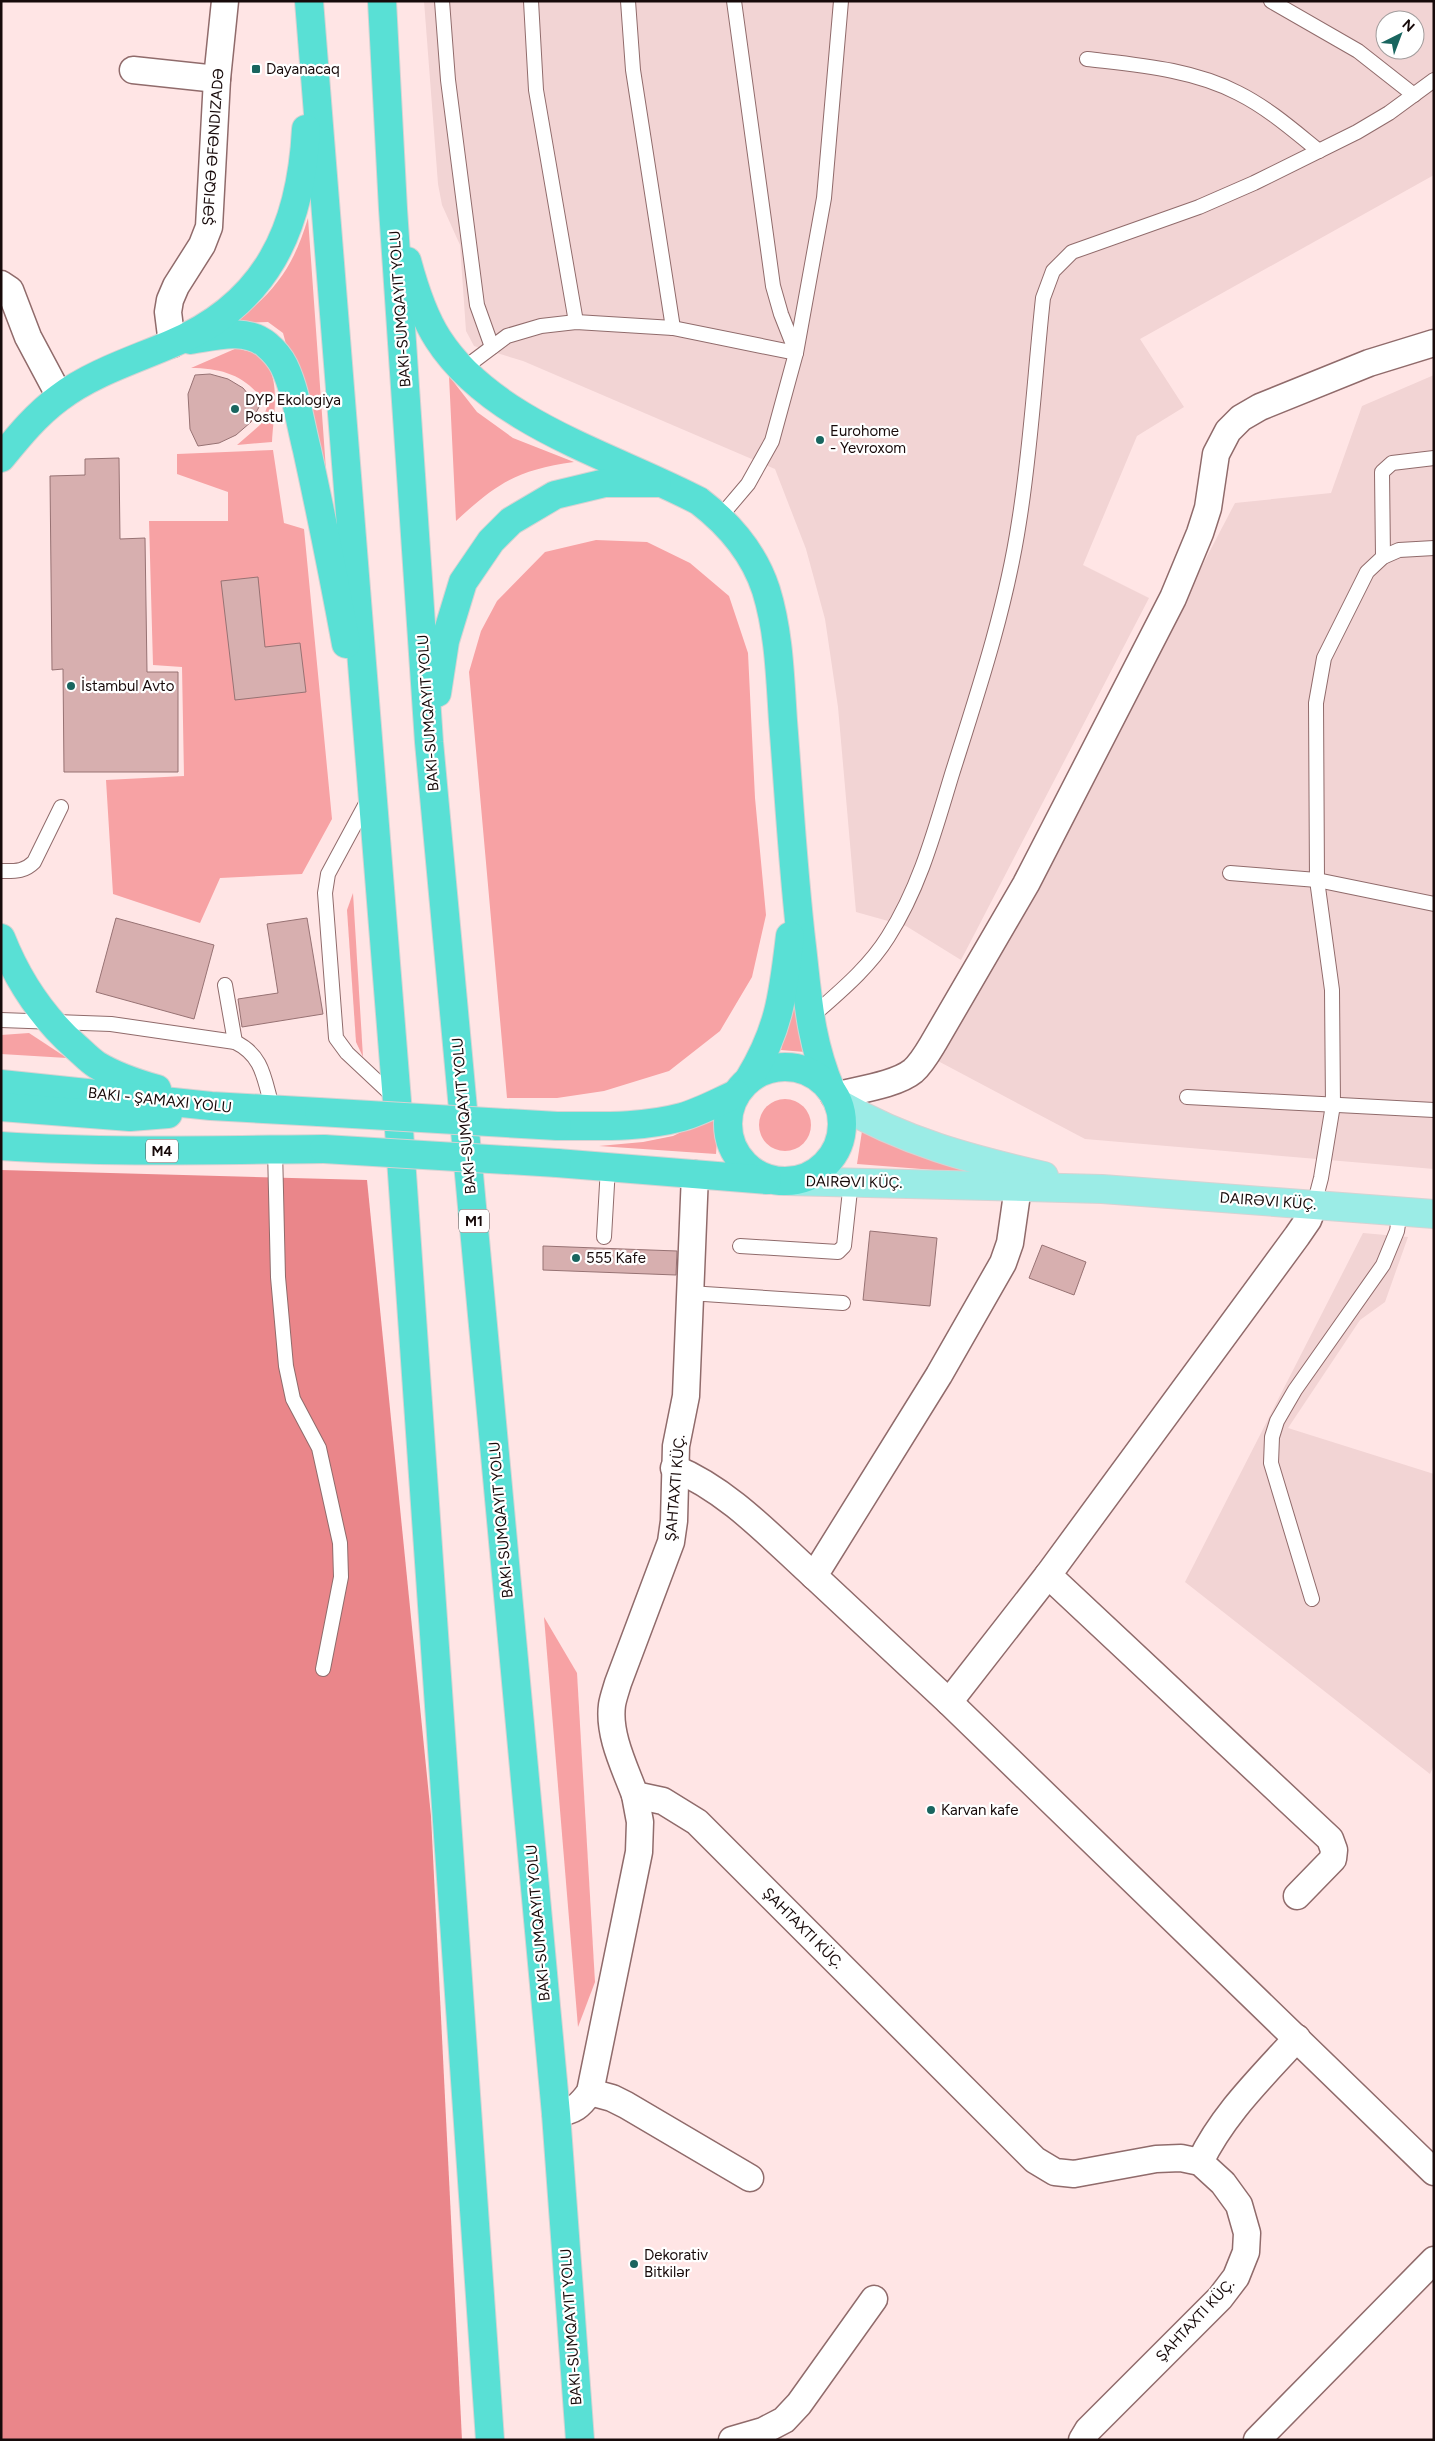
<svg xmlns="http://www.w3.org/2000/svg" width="1435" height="2441" viewBox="0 0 1435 2441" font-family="Figtree,sans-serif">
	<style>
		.built { fill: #f2d4d4; fill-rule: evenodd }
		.green { fill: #f7a2a4 }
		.forest { fill: #ea868a }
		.building { fill: #d7afaf; stroke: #977273 }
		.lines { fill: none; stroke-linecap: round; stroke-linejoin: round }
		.lane-casing { stroke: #906b6b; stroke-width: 16 }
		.street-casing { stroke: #906b6b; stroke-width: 29 }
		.primary-casing { stroke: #d5d3d3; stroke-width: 30 }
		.highway-casing { stroke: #d5d3d3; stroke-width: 30 }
		.lane { stroke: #fff; stroke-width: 14 }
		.street { stroke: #fff; stroke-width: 26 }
		.primary { stroke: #9bece6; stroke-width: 28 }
		.highway { stroke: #59e0d5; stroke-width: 28 }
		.highway-bridge-casing { stroke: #d5d3d3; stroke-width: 30; stroke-linecap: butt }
		.highway-bridge { stroke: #59e0d5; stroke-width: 28 }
		.poi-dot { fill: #19655f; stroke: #fff; stroke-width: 2 }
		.labels { text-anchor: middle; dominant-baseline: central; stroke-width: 4.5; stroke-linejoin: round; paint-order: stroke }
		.shield { fill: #fff; stroke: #5d5454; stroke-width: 1 }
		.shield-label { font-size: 14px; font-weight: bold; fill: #170a0a }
		.poi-label { font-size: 15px; fill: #170a0a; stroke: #fff; text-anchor: start }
		.street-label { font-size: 15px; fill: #170a0a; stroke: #fff }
	</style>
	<rect width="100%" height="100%" fill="#ffe5e5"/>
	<g class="built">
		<path d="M424 1H1434V175L1140 339 1184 407 1137 436 1083 565 1149 598 961 960 906 926 856 912 838 707 825 619 806 549 775 469 523 361 474 346 466 331 460 245 442 205 438 184ZM1385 20H1415V50H1385Z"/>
		<path d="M1434 375V1169L1085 1139 938 1061 985 980 1235 503 1331 493 1362 406Z"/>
		<path d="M1363 1233 1408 1237 1385 1302 1360 1320 1288 1428 1434 1474V1765L1430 1774 1185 1582Z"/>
	</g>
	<g class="green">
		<path d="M308 218 328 498 283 333 268 322 233 323C274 294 294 266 308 218Z"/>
		<path d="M237 348C242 350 250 351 256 354 284 370 273 415 272 442L237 445 261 424 267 407C250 377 224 368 191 368Z"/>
		<path d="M449 376 477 412 513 438 574 462C517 470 497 483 456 521Z"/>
		<path d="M273 450 284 523 304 529 332 819 302 874 220 878 200 923 113 894 106 780 184 776 182 667 153 665 149 521H228V492L177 474V454Z"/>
		<path d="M596 540 647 542 690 563 729 596 748 653 755 798 766 915 752 977 720 1031 669 1071 604 1091 557 1098H507L469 672 481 631 497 601 545 552Z"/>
		<path d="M353 893 363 1057 356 1042 347 910Z"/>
		<path d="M796 980 805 1052 781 1050Z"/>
		<path d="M29 1033 67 1058 1 1054V1035Z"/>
		<circle cx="785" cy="1125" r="26"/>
		<path d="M719 1114 716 1154 599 1146 643 1142 673 1136Z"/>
		<path d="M862 1131 999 1175 857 1164Z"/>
		<path d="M544 1617 577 1673 595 1982 578 2027Z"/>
	</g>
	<path class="forest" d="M1 1170 367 1180 431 1816 462 2440H1Z"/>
	<g class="building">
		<path d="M210 374 228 379 243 388 259 407 251 422 236 435 219 443 198 446 190 429 188 394 195 375Z"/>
		<path d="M119 458 120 539 145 538 147 672H178V772H64L63 669 52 670 50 476 85 475V459Z"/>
		<path d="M258 577 265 647 300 643 306 692 235 700 221 581Z"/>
		<path d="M116 918 214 945 194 1019 96 992Z"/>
		<path d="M307 918 323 1014 242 1027 238 999 278 993 267 924Z"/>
		<path d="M870 1231 937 1238 930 1306 863 1300Z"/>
		<path d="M1042 1245 1086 1262 1074 1295 1029 1278Z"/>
		<path d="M543 1246 677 1251 676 1275 543 1270Z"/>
	</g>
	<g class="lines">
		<defs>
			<g id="lane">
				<path d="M442 1 448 80 477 305 492 347"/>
				<path d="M531 1 536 90 576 322"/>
				<path d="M628 1 633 70 673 328"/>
				<path d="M734 1 773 286 781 314 796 352"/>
				<path d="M1271 1 1358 51 1414 95"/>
				<path d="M1087 59C1137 65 1192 69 1238 93 1268 108 1293 130 1319 151"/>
				<path d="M463 369 507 336 541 326 576 322 673 328 796 353"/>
				<path d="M720 517 748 484 772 441 796 353 824 198 841 1"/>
				<path d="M1383 557 1382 472 1392 463 1434 458"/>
				<path d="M369 798 328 874 325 893 336 1038 347 1053 395 1098"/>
				<path d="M1 871C15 871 24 872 34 862L61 807"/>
				<path d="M1230 873 1317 880 1434 904"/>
				<path d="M225 985 235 1042"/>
				<path d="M810 1018C838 993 868 969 888 937 920 887 935 830 952 774 978 692 1006 608 1019 522 1031 448 1035 372 1043 298L1053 271 1072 252 1199 207 1254 183 1357 132 1389 113 1434 80"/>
				<path d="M1 1020 111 1024 235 1042C264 1056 264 1080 273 1110"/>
				<path d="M1187 1097 1434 1110"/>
				<path d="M275 1149 278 1277 286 1366 293 1399 319 1448 340 1543 341 1577 323 1669"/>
				<path d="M1314 1205 1321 1178 1333 1105 1332 990 1317 880 1316 703 1324 658 1367 572 1383 557 1399 550 1434 548"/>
				<path d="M604 1237 608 1167"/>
				<path d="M740 1246 838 1252 844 1246 851 1181"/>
				<path d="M689 1293 843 1303"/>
				<path d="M1312 1599 1271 1463 1272 1437 1277 1421 1295 1390 1383 1265 1397 1231 1400 1211"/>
			</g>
			<g id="street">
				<path d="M133 70 217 79"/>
				<path d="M1 284 10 290 28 337 60 397"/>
				<path d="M172 344 168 312 170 300 176 286 202 245 209 227 217 79 225 1"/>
				<path d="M834 1096C856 1090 896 1085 913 1071 922 1063 928 1052 934 1042L1026 884 1173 598 1200 533 1208 508 1216 454 1228 431 1241 418 1260 407 1369 363 1434 343"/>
				<path d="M695 1174 686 1396 676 1446 674 1521 671 1542 618 1683C616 1690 613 1698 612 1705 608 1735 625 1768 635 1795L663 1801 697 1822 1035 2160 1055 2172 1074 2174 1156 2159 1181 2158 1200 2162 1223 2183 1239 2205 1247 2233 1246 2252 1236 2277 1220 2298 1088 2430 1082 2440"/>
				<path d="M1018 1187 1010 1243 1003 1263 939 1375 814 1576 949 1702 1434 2172"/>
				<path d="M674 1468C728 1490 771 1537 814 1576"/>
				<path d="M1048 1575 1330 1839 1334 1850 1333 1859 1297 1896"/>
				<path d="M949 1702 1048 1575 1297 1236 1308 1220 1314 1205"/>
				<path d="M590 2092 612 2098 626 2105 750 2178"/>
				<path d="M556 2114C575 2110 579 2107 590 2092L639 1852 640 1822 635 1795"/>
				<path d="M1200 2162C1223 2114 1261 2078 1297 2038"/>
				<path d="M732 2440 763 2431 784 2420 799 2404 874 2299"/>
				<path d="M1257 2440 1434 2260"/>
			</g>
			<g id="primary">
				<path d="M838 1103C905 1142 970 1159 1044 1176"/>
				<path d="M787 1181 1102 1189 1434 1214"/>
			</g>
			<g id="highway">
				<path d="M309 1 397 1101 490 2440"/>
				<path d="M382 1 393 209 429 742 556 2114 580 2440"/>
				<path d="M407 261C414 287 423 316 438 339 492 423 613 456 699 501 729 524 754 553 766 590 779 632 780 676 783 721 789 796 793 872 802 947 808 999 810 1041 831 1090"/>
				<path d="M190 340C215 336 246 327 267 345 274 351 280 358 284 366 296 391 300 423 307 450 321 514 334 579 346 644"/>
				<path d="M1 458C19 436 36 415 59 398 92 373 134 360 171 344 267 304 301 228 306 129"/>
				<path d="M437 693 445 641 463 582 491 541 511 521 555 495 605 483H657"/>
				<path d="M1 938C18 981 42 1017 76 1047 83 1053 89 1060 97 1065 115 1076 136 1083 157 1089"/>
				<circle cx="785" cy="1124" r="57"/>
				<path d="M749 1079C780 1028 783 994 790 936"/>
				<path d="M1 1084 211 1106 319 1112"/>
				<path d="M1 1107 130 1117 168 1114"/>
				<path d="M557 1126C599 1126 641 1128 682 1117 700 1112 718 1102 736 1094"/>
				<path d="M1 1146C109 1153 216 1150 324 1149"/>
				<path d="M557 1163 767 1180"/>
			</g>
		</defs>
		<use href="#lane" class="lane-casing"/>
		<use href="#street" class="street-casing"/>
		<use href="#primary" class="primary-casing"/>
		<use href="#highway" class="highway-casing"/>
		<use href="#lane" class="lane"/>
		<use href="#street" class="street"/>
		<use href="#primary" class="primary"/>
		<use href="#highway" class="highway"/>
		<defs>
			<g id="highway-bridge">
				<path d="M319 1112 557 1126"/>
				<path d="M324 1149 557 1163"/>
			</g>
		</defs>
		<use href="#highway-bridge" class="highway-bridge-casing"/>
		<use href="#highway-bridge" class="highway-bridge"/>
	</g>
	<g class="poi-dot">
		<rect x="251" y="64" width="10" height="10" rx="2.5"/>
		<circle cx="235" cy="409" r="5"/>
		<circle cx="820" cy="440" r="5"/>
		<circle cx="71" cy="686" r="5"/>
		<circle cx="576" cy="1258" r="5"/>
		<circle cx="931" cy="1810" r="5"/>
		<circle cx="634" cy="2264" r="5"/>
	</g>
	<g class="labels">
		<g class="shield">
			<rect x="146" y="1139.5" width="32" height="23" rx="4"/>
			<rect x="459" y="1209.5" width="30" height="23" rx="4"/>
		</g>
		<g class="shield-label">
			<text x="162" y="1151">M4</text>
			<text x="474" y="1221">M1</text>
		</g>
		<g class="poi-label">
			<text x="266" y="69">Dayanacaq</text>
			<text x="245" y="400">DYP Ekologiya<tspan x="245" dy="17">Postu</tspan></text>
			<text x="830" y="431">Eurohome<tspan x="830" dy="17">- Yevroxom</tspan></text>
			<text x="81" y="686">İstambul Avto</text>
			<text x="586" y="1258">555 Kafe</text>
			<text x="941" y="1810">Karvan kafe</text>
			<text x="644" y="2255">Dekorativ<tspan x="644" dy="17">Bitkilər</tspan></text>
		</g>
		<g class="street-label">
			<text transform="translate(213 147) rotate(-86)">ŞƏFIQƏ ƏFƏNDIZADƏ</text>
			<text transform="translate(400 309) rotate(-94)">BAKI-SUMQAYIT YOLU</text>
			<text transform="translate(428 713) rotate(-94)">BAKI-SUMQAYIT YOLU</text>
			<text transform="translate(160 1100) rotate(6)">BAKI - ŞAMAXI YOLU</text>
			<text transform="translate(464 1116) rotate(-95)">BAKI-SUMQAYIT YOLU</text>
			<text transform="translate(854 1182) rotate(1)">DAIRƏVI KÜÇ.</text>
			<text transform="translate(1268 1201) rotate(4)">DAIRƏVI KÜÇ.</text>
			<text transform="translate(675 1488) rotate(-85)">ŞAHTAXTI KÜÇ.</text>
			<text transform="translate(501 1520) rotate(-95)">BAKI-SUMQAYIT YOLU</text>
			<text transform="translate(538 1923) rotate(-95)">BAKI-SUMQAYIT YOLU</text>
			<text transform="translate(803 1928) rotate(45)">ŞAHTAXTI KÜÇ.</text>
			<text transform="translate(1195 2320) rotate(-47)">ŞAHTAXTI KÜÇ.</text>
			<text transform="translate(571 2327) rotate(-94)">BAKI-SUMQAYIT YOLU</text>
		</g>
	</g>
	<rect width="1435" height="2441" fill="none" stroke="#170a0a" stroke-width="5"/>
	<g transform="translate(1400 35) rotate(42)"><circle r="24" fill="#ffffff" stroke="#a29d9d"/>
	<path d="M0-4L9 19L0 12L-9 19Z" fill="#19655f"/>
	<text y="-8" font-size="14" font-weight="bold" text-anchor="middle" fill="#170a0a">N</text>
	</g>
</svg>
